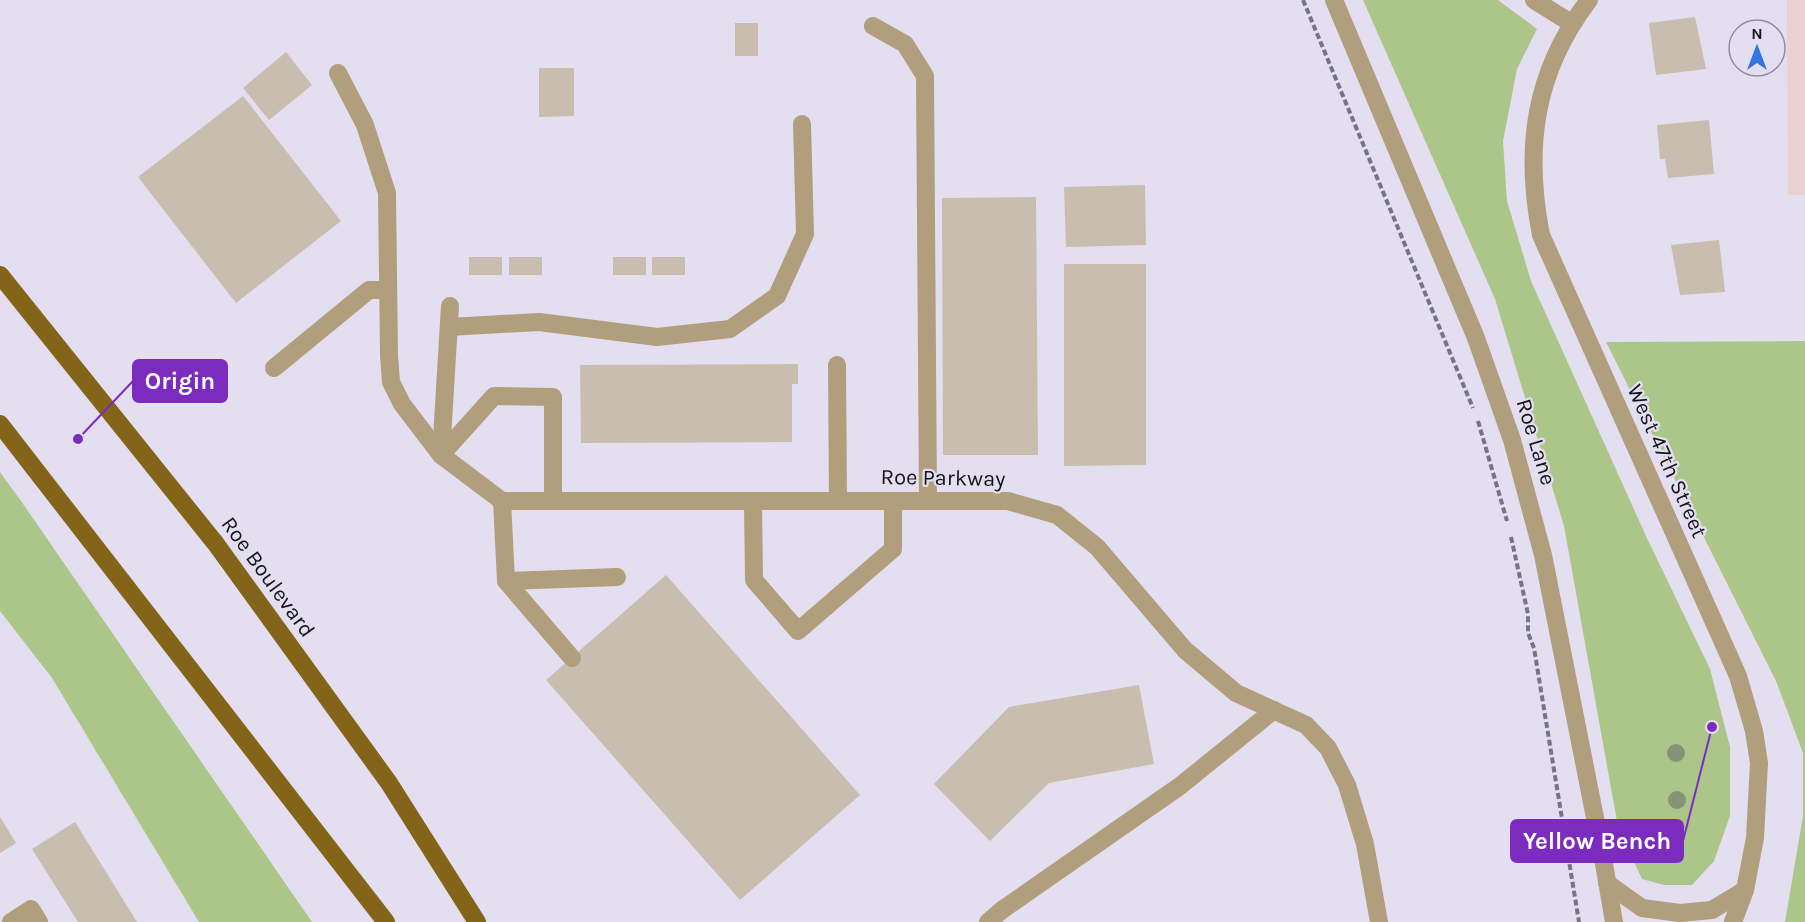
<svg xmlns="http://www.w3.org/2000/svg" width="1805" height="922" viewBox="0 0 1805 922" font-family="Karla,sans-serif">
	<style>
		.industrial { fill: #ebd0d1 }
		.green { fill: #acc68a }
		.building { fill: #c8bdae }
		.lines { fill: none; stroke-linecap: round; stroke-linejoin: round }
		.path { stroke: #76747f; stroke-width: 4; stroke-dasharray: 6 3; stroke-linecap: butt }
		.minor { stroke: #b09e7c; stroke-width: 18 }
		.major { stroke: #846419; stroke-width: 18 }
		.tree { fill: #88917a }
		.labels { text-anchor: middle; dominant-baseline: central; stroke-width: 4.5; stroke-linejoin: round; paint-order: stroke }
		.street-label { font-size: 22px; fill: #15141a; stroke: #e3dff0 }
		.leader { fill: none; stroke: #7b2cbf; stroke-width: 2 }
		.callout-dot { fill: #7b2cbf; stroke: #e3dff0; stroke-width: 2 }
		.callout { fill: #7b2cbf; stroke: #7b2cbf; stroke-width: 2 }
		.callout-label { font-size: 24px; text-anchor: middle; font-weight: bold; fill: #fff }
	</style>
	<rect width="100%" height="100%" fill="#e3dff0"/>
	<path class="industrial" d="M1787 0H1805V195H1788Z"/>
	<g class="green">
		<path d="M1363 0H1498L1537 29 1517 69 1503 141 1507 201 1531 281 1646 536 1710 669 1730 747V816L1714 861 1692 885H1664L1642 879 1618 827 1564 526 1495 299Z"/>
		<path d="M1805 341V922H1785L1803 816V753L1776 681 1606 342Z"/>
		<path d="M0 472 21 501 312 922H199L52 678 0 611Z"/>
	</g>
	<g class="building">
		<path d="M1695 17 1706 69 1656 75 1649 23Z"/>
		<rect x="735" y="23" width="23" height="33"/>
		<path d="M286 52 312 85 269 120 243 88Z"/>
		<path d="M539 68H574V116L539 117Z"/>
		<path d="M243 96 341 221 236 303 138 177Z"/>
		<path d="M1709 120 1714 174 1668 178 1665 159H1660L1657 125Z"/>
		<path d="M1145 185 1146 245 1066 247 1064 187Z"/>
		<path d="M1036 197 1038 455H943L942 198Z"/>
		<path d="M1719 240 1725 292 1680 295 1671 245Z"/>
		<rect x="469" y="257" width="33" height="18"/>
		<rect x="509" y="257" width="33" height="18"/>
		<rect x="613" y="257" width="33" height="18"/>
		<rect x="652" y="257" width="33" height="18"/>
		<path d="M1064 264H1146V465L1064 466Z"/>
		<path d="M798 364V384H792V442L581 443 580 365Z"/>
		<path d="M666 575 860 795 740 900 546 680Z"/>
		<path d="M1139 685 1154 764 1049 783 990 841 934 784 1009 707Z"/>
		<path d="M0 817 16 843 0 853Z"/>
		<path d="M75 822 137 922H78L32 849Z"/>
	</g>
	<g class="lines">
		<g class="path">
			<path d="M1303 0 1473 408"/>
			<path d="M1478 421 1507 521"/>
			<path d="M1511 537 1528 614V633L1534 648 1579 922"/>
		</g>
		<g class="minor">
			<path d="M1334 0 1476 338 1512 440 1543 555 1603 858 1614 922"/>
			<path d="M1534 0 1571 23"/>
			<path d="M1589 0C1534 72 1524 148 1541 235L1738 676 1754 731 1759 763 1755 838 1745 890 1733 922"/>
			<path d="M873 26 905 44 925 76 928 501"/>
			<path d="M338 73 365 125 387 193 389 355 391 382 402 404 441 455 502 501H1008L1057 515 1097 547 1185 650 1236 693 1306 725 1328 748 1347 785 1365 844 1379 922"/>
			<path d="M449 327 539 322 657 337 730 329 777 296 805 234 802 124"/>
			<path d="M837 365 838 501"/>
			<path d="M274 368 369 290H388"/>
			<path d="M441 455 494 396 553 397V501"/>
			<path d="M441 455 450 306"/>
			<path d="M502 501 506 581 572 658"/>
			<path d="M753 501 754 580 798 631 893 549V501"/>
			<path d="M506 581 617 577"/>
			<path d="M1607 883 1642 908 1680 913 1712 910 1745 890"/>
			<path d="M11 922 31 909 39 922"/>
			<path d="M988 922 1002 910 1180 786 1274 710"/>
		</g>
		<g class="major">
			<path d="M0 275 216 544 389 783 477 922"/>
			<path d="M0 424 386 922"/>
		</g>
	</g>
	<g class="tree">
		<circle cx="1676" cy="753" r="9"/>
		<circle cx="1677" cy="800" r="9"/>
	</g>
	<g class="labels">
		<g class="street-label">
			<text transform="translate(1536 442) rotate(73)">Roe Lane</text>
			<text transform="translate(1667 461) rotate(66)">West 47th Street</text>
			<text transform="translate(943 478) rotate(1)">Roe Parkway</text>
			<text transform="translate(268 577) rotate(54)">Roe Boulevard</text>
		</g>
	</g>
	<path class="leader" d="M78 439L133 381M1712 727L1683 841"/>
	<g class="callout-dot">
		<circle cx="78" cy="439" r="6"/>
		<circle cx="1712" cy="727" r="6"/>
	</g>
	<g class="callout">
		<rect x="133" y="360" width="94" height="42" rx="6"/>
		<rect x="1511" y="820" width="172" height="42" rx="6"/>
	</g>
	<g class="callout-label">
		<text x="180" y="389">Origin</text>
		<text x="1597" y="849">Yellow Bench</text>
	</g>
	<g transform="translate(1757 48)"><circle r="28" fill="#e3dff0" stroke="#918e9a" stroke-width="1.5"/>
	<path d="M0-4.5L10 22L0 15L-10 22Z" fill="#3574e2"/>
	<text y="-9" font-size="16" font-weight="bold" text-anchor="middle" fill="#15141a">N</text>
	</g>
</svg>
